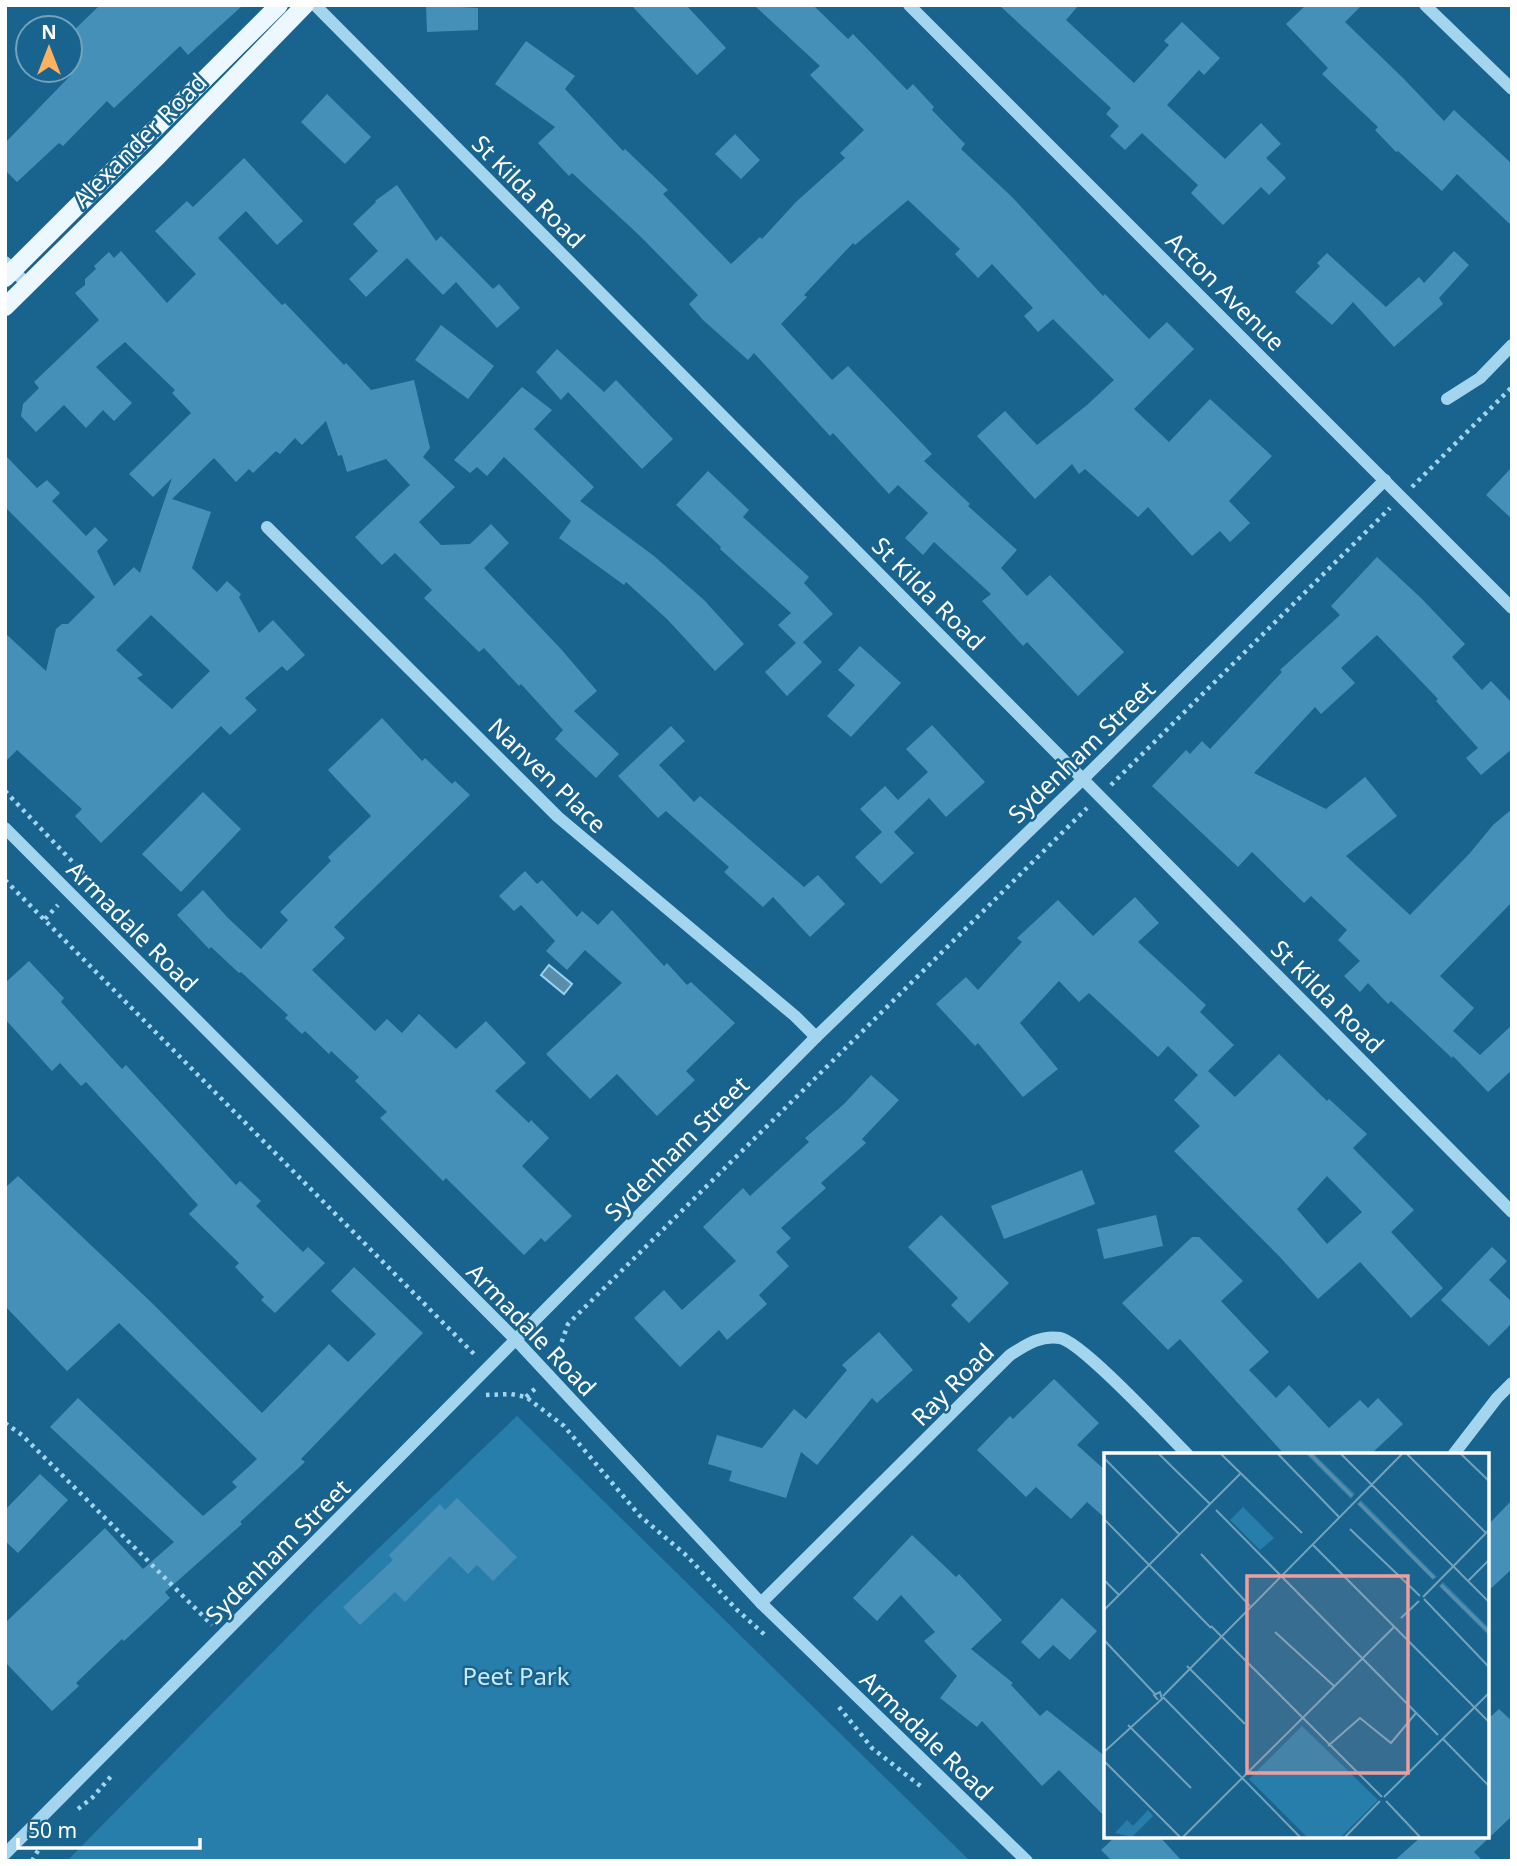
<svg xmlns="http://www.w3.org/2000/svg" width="1517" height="1866" viewBox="0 0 1517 1866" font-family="'Noto Sans',sans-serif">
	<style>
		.green { fill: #287eaa }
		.water { fill: #598daa; stroke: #97d3f1; stroke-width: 2 }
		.building { fill: #4590b8; fill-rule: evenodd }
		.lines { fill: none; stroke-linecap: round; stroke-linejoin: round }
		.path { stroke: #a4d5ef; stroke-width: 4.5; stroke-dasharray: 3.5 5; stroke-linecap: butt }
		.minor { stroke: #a4d5ef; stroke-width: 12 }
		.major { stroke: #ecf7ff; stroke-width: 18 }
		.labels { text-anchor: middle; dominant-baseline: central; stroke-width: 5; stroke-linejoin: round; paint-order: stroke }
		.street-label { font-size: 24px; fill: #fff; stroke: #18648e }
		.park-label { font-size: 24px; fill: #caeafa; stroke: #18648e }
		.inset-river { fill: none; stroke: #598daa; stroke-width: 3.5 }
		.inset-road { fill: none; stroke: #74a2bb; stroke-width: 2 }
		.view { fill: #ed9e9e; fill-opacity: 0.15; stroke: #ed9e9e; stroke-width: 3.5 }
		.inset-edge { fill: none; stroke: #fff; stroke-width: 3.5 }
	</style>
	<rect width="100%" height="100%" fill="#18648e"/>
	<path class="green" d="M517 1416 970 1861H67L317 1607Z"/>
	<path class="water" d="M549 965 572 984 564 994 541 975Z"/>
	<g class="building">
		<path d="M100 5H243L188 55 180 46 114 108 107 101 63 146 59 143 17 182 5 170V143L70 76V34Z"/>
		<path d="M426 5 478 8V30L427 32Z"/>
		<path d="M631 5H686L726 48 697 75Z"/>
		<path d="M754 5H813L848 39 853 34 907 90 913 84 934 107 932 110 965 144 961 149 1013 198 1103 296 1105 294 1149 339 1167 322 1194 349 1134 409 1169 442 1210 399 1272 456 1229 501 1250 523 1230 542 1220 531 1192 556 1148 507 1138 517 1085 469 1079 474 1072 464 1035 499 977 436 1005 411 1037 445 1087 405 1114 380 1053 319 1038 332 1024 316 1033 308 992 264 978 278 955 254 960 249 908 200 855 245 853 243 804 295 807 297 781 324 832 380 848 366 932 454 924 461 970 504 968 506 1017 550 1001 568 1027 596 1050 575 1124 652 1078 696 1027 642 1023 646 982 601 991 594 934 542 923 555 905 538 928 513 898 485 889 494 833 433 830 436 754 353 748 360 703 320 689 304 698 295 640 236 572 173 569 176 538 143 555 127 495 84 526 41 575 76 565 89 623 151 625 149 668 190 663 194 731 264 760 237 762 239 796 202 845 158 840 153 864 130 810 75 820 66Z"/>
		<path d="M999 5H1079L1066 20 1134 83 1169 45 1164 41 1182 22 1220 58 1204 75 1199 70 1167 105 1225 159 1261 123 1281 144 1266 158 1286 178 1269 195 1261 187 1223 225 1191 193 1198 185 1142 133 1125 150 1110 136 1119 126 1106 114 1111 108Z"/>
		<path d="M1306 5H1362L1345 22 1403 78 1444 121 1454 110 1512 164V226L1457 174 1442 191 1398 151 1396 152 1375 130 1378 127 1322 74 1328 68 1286 24Z"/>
		<path d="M327 94 371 137 345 164 301 122Z"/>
		<path d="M735 134 760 160 741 179 715 154Z"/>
		<path d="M244 158 303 221 277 245 246 211 218 238 282 305 285 303 344 365 346 363 371 390 414 380 430 448 423 457 455 487 419 522 441 545 470 544 491 524 509 543 484 568 560 648 597 691 574 711 619 754 596 778 555 739 563 730 521 684 519 686 484 648 479 652 424 598 432 590 395 553 382 565 355 537 410 485 386 459 347 472 342 455 338 456 326 421 302 445 295 438 280 454 276 451 253 473 249 469 236 482 214 458 172 499 211 512 192 568 217 592 227 581 241 594 239 597 259 633 273 620 305 655 287 671 282 666 245 698 257 710 230 735 221 726 101 843 75 816 82 809 17 750 5 762V633L46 671 56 629 62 624H68L95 597 5 507V455L37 488 47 480 60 493 52 501 86 536 95 527 108 540 97 551 114 586 134 567 140 573 172 478 153 497 129 474 191 413 172 393 175 390 125 342 96 367 132 403 114 421 103 410 86 428 64 405 36 432 21 416 23 404 39 388 34 382 99 320 75 293 85 285V279L96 269 94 266 109 252 114 258 121 251 167 303 196 274 155 231 187 201 193 207ZM151 615 210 671 172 709 137 678 143 675 116 650Z"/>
		<path d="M397 185 436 241 441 236 493 289 499 284 520 308 497 328 456 282 443 295 407 258 366 297 349 279 378 251 353 224 376 202 375 201Z"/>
		<path d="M1454 251 1469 265 1439 298 1443 304 1394 347 1353 302 1332 325 1295 292 1320 266 1317 263 1327 253 1386 307 1419 277 1424 283Z"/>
		<path d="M441 325 494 366 468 399 415 360Z"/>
		<path d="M557 349 604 392 616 380 673 439 642 469 568 392 561 400 536 372Z"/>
		<path d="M522 387 552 410 534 429 594 487 580 501 654 556 704 600 744 644 715 671 667 619 626 582 624 585 559 538 571 521 504 457 487 476 477 467 470 473 454 460Z"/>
		<path d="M1512 467V519L1486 495Z"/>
		<path d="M708 471 749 510 743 517 809 577 804 583 833 614 803 642 822 662 787 696 765 672 796 643 778 625 791 613 720 549 721 547 676 505Z"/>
		<path d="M1377 557 1421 598 1465 644 1452 657 1482 690 1491 681 1512 703V749L1481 775 1466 758 1478 748 1436 701 1438 699 1377 635 1341 668 1355 683 1321 714 1315 707 1254 773 1326 809 1365 777 1397 816 1346 856 1410 915 1470 853 1493 825 1512 809V902L1440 976 1474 1008 1453 1031 1480 1055 1512 1025V1070L1488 1092 1453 1056 1452 1058 1391 1001 1388 1004 1368 983 1360 992 1344 976 1360 961 1338 940 1347 930 1311 896 1304 903 1252 852 1238 867 1152 786 1186 750 1190 754 1202 741 1210 749 1282 672 1280 670 1340 615 1331 606Z"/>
		<path d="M860 646 901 683 851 737 827 716 855 685 838 670Z"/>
		<path d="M382 718 422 761 425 758 452 784 455 781 470 795 334 927 345 938 312 970 375 1031 387 1019 402 1033 419 1014 456 1049 486 1021 526 1063 495 1091 529 1123 531 1120 549 1138 522 1166 572 1216 545 1242 541 1238 524 1255 446 1178 443 1181 380 1118 387 1112 355 1081 359 1077 331 1051 329 1054 305 1031 302 1034 285 1018 288 1015 241 972 239 973 211 947 209 949 177 915 203 890 227 917 261 949 288 920 280 912 331 861 328 857 371 816 328 770Z"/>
		<path d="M932 725 985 782 946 817 929 798 894 832 914 853 881 884 855 857 882 832 860 809 885 786 898 800 928 772 906 749Z"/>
		<path d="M671 726 685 741 659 765 694 802 700 796 804 887 818 875 845 904 810 937 773 897 763 907 724 872 729 867 666 811 658 818 618 776Z"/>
		<path d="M203 792 241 829 181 892 142 854Z"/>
		<path d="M525 871 537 884 542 880 577 917 582 911 598 925 612 910 664 966 667 963 687 985 691 982 735 1023 686 1071 695 1080 657 1116 617 1074 590 1099 546 1054 622 983 585 950 567 970 546 951 555 941 521 905 514 911 499 896Z"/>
		<path d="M1135 897 1159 923 1138 942 1206 1005 1200 1012 1234 1045 1208 1071 1235 1097 1279 1054 1327 1101 1329 1099 1367 1134 1353 1148 1414 1210 1391 1232 1443 1288 1411 1318 1360 1262 1318 1299 1279 1256 1174 1151 1200 1126 1174 1100 1198 1075 1168 1046 1158 1057 1089 993 1079 1002 1059 981 1020 1023 1058 1069 1023 1097 978 1043 975 1046 936 1004 966 977 978 990 1022 942 1017 938 1058 900 1093 936ZM1327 1176 1362 1212 1327 1244 1297 1209Z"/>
		<path d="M29 961 64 998 61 1002 122 1069 126 1065 236 1185 240 1181 261 1201 256 1206 303 1252 308 1247 325 1263 275 1313 261 1300 264 1297 235 1267 239 1263 189 1214 198 1205 152 1154 86 1082 81 1086 60 1063 52 1071 5 1019V983Z"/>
		<path d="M871 1075 899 1100 862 1139 866 1143 821 1183 826 1188 781 1228 791 1238 776 1252 789 1266 759 1295 767 1304 727 1340 719 1330 680 1367 634 1318 664 1290 682 1310 736 1261 703 1227 743 1188 750 1196 809 1142 805 1138 844 1104Z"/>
		<path d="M1082 1170 1095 1204 1004 1239 991 1206Z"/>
		<path d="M18 1176 152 1303 262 1413 329 1344 348 1362 376 1334 331 1291 354 1267 423 1333 301 1459 305 1462 240 1522 242 1524 165 1592 170 1598 124 1641 122 1639 76 1683 79 1686 52 1711 5 1662V1623L105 1528 143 1569 174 1542 50 1427 78 1398 203 1516 237 1487 232 1482 257 1459 119 1323 67 1371 5 1306V1188Z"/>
		<path d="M941 1215 1009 1283 969 1323 951 1305 958 1298 908 1247Z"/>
		<path d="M1156 1215 1163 1246 1104 1259 1097 1229Z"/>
		<path d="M1192 1237H1199L1243 1281 1221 1301 1269 1352 1249 1370 1276 1398 1289 1385 1329 1428 1360 1400 1368 1408 1378 1398 1403 1424 1370 1455H1285L1180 1339 1168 1350 1122 1303Z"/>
		<path d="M1492 1247 1507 1261 1489 1280 1512 1302V1323L1489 1346 1441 1300Z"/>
		<path d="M879 1332 913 1370 877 1403 872 1398 817 1465 801 1452 786 1498 729 1481 732 1471 708 1464 717 1435 762 1448 794 1409 806 1419 847 1370 842 1365Z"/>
		<path d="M1054 1379 1099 1423 1077 1445 1106 1471V1519L1087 1502 1071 1519 1036 1487 1026 1497 977 1450 1010 1416 1013 1419Z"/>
		<path d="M40 1474 68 1500 18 1553 5 1541V1510Z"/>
		<path d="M457 1498 517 1557 493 1581 477 1565 468 1574 450 1556 405 1602 395 1592 360 1625 343 1607 393 1560 389 1555 440 1504 445 1510Z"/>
		<path d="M1512 1500V1569L1487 1592V1526Z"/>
		<path d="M912 1535 956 1577 959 1574 1002 1620 971 1649 1013 1683 1011 1685 1040 1716 1047 1710 1106 1757V1818L1059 1770 1042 1786 982 1721 977 1727 940 1698 957 1676 924 1641 935 1632 901 1595 877 1621 853 1598Z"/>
		<path d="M1062 1598 1097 1631 1070 1660 1053 1645 1039 1659 1021 1642Z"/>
		<path d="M1499 1709 1512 1721V1816L1474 1852 1483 1861H1394L1422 1836H1487V1720Z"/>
		<path d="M1116 1836H1159L1182 1861H1112L1101 1850Z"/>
	</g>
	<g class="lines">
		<g class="path">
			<path d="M1412 487 1512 387"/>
			<path d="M1111 785 1390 508"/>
			<path d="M5 791 87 877 81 882"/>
			<path d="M5 880 477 1357"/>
			<path d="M45 919 58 905"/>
			<path d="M556 1358 568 1324 1087 808"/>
			<path d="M486 1395 511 1394 526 1397 564 1426 640 1516 687 1556 736 1609 765 1635"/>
			<path d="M526 1397 538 1386"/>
			<path d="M5 1423 22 1435 212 1625"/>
			<path d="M839 1707 872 1748 923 1788"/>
			<path d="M78 1809 92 1798 113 1774"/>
			<path d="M32 1861 40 1847"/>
		</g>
		<g class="minor">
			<path d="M315 5 1512 1212"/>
			<path d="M909 5 1512 608"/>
			<path d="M1425 5 1512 89"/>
			<path d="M5 262 28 285"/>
			<path d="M1447 399 1480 378 1512 345"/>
			<path d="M267 527 558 817 795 1016 816 1037"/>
			<path d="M5 828 516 1340 761 1603 1027 1861"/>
			<path d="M1453 1455 1497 1398 1512 1383"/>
			<path d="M761 1603 1010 1355C1026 1345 1040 1335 1060 1338 1082 1342 1167 1434 1188 1455"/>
			<path d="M5 1854 816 1037 1083 779 1385 480"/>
		</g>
		<g class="major">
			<path d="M5 278 279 5"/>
			<path d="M5 307 157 157 305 5"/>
		</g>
	</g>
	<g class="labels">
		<g class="street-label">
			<text transform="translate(139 140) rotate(-45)">Alexander Road</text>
			<text transform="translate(529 191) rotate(45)">St Kilda Road</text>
			<text transform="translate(1226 291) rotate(45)">Acton Avenue</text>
			<text transform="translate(929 593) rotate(45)">St Kilda Road</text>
			<text transform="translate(1081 751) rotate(-44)">Sydenham Street</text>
			<text transform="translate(548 775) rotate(44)">Nanven Place</text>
			<text transform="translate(133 926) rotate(45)">Armadale Road</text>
			<text transform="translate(1328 996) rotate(45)">St Kilda Road</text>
			<text transform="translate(676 1148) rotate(-45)">Sydenham Street</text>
			<text transform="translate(532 1329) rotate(46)">Armadale Road</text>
			<text transform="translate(952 1384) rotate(-45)">Ray Road</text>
			<text transform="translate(277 1551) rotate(-45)">Sydenham Street</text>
			<text transform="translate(927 1735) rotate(44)">Armadale Road</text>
		</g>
		<g class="park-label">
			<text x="516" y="1675">Peet Park</text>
		</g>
	</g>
	<g transform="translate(1104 1453)">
		<rect width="385" height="385" fill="#18648e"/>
		<path d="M202 1H210L251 41 247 46ZM257 47 333 124 329 127 253 51ZM139 54 170 85 156 97 126 67ZM339 129 385 175V183L335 133ZM198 273 274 347 237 384H203L145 326ZM44 357 49 363 28 384 11 380 23 367 29 373Z" fill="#287eaa"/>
		<path class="inset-river" d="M206 1 248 43M255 50 330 125M337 132 385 179"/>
		<path class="inset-road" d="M55 1 106 51M117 1 198 80M174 1 235 64M237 1 385 149M303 1 382 80M357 1 385 28M0 5 76 82M112 57 334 282M0 66 107 175M246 76 316 143M208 91 385 269M97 101 146 153M0 127 15 142M364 128 385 107M319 144 385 77M320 146 385 214M0 157 136 21M297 165 315 148M107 173 278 344M171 179 230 233M0 187 51 241M83 213 141 271M59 243 298 1M59 244 196 384M24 272 87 335M339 286 385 333M224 293 256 265 287 290 312 260M0 299 58 246 56 239 50 242 54 247M0 308 76 384M280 344 385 240M282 348 316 384M79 384 290 174M241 384 276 348"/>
		<path class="view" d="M143 123H304V320H143Z"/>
		<rect width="385" height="385" class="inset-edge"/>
	</g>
	<rect width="1517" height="1866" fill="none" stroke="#ffffff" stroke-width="14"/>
	<g transform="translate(49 49)"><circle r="33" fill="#18648e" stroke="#74a2bb" stroke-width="2"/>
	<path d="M0-5L12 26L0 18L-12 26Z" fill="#ffb162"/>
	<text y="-10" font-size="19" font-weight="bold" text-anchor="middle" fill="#ffffff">N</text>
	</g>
	<path d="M18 1838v10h182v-10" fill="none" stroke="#ffffff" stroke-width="3.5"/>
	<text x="28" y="1838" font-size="21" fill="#ffffff" stroke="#18648e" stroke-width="5" paint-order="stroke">50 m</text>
</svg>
